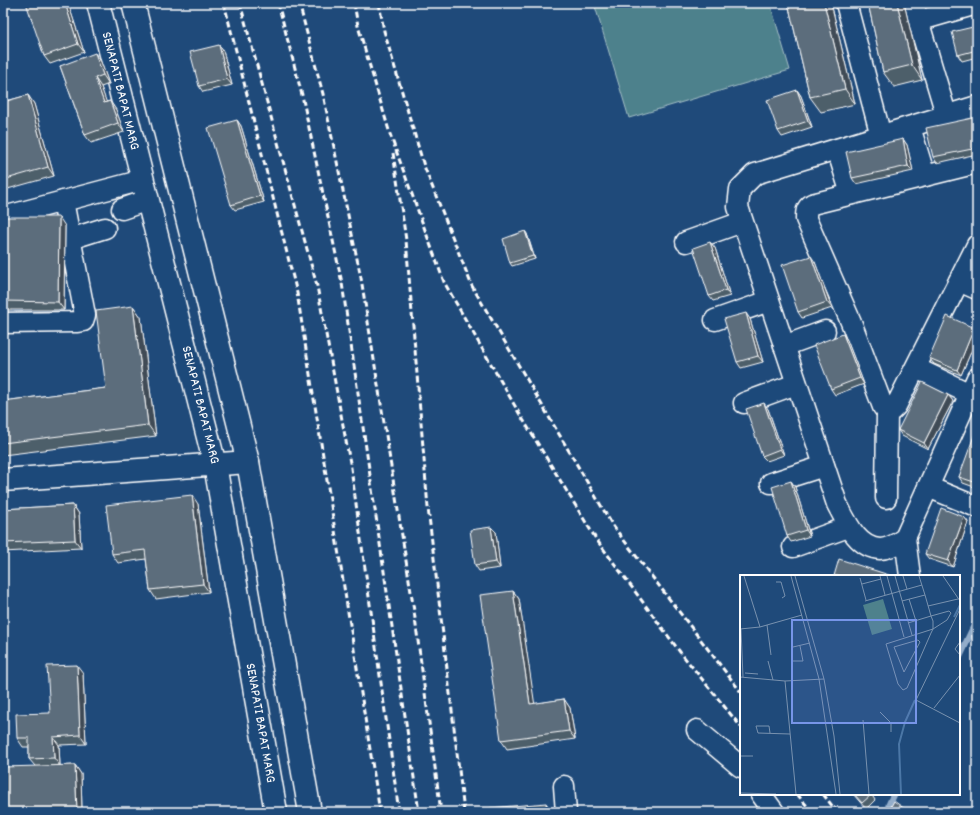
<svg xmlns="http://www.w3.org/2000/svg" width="980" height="815" viewBox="0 0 980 815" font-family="Dekko,sans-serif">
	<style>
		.park { fill: #4e818c; stroke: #a6c0c6 }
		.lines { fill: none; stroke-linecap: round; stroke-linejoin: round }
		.stream { stroke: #93adca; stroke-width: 7 }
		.minor-casing { stroke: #fff; stroke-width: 23 }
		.tertiary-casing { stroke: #fff; stroke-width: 25 }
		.secondary-casing { stroke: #fff; stroke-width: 25 }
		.minor { stroke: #1f4a7a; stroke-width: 20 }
		.tertiary { stroke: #1f4a7a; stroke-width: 22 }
		.secondary { stroke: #1f4a7a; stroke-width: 22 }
		.rail { stroke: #fff; stroke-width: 3; stroke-dasharray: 6 3; stroke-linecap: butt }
		.wall { fill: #4e5e6b; stroke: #fff }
		.shaded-wall { fill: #404c57; stroke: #fff }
		.building { fill: #5b6d7c; stroke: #fff }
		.labels { text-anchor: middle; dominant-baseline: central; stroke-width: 3; stroke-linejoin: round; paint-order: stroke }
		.street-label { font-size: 14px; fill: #fff; stroke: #1f4a7a }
		.inset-river { fill: none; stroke: #4b77a6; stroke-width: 2 }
		.inset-road { fill: none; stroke: #7992af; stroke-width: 1 }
		.view { fill: #7795e8; fill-opacity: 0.15; stroke: #7795e8; stroke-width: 2 }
		.inset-edge { fill: none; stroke: #fff; stroke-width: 2 }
	</style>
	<rect width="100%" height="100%" fill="#1f4a7a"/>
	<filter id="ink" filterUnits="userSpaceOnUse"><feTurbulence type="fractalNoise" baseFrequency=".025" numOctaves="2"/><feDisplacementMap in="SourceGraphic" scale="8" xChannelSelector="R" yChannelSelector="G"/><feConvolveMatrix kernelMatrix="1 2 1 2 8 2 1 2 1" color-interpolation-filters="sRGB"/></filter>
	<g filter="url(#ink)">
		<path class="park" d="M594 3H770L790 70 629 118Z"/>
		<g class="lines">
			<g class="stream">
				<path d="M959 658 977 620"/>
				<path d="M888 812 889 805 894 794"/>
			</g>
			<defs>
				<g id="minor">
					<path d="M846 3 881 136"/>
					<path d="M913 3 946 114"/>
					<path d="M918 21 977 4"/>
					<path d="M977 106 755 174 740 189 738 207 837 504C846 521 857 548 880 549 889 549 898 543 905 538L977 378"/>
					<path d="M910 127 925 176"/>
					<path d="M837 149 851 194"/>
					<path d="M977 163 812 204C806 208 806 212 806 219L851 322 883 407 887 411H891L896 406 977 245"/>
					<path d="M122 209 148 200"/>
					<path d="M3 217 143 180"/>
					<path d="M70 239 105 228"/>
					<path d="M686 242 742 222"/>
					<path d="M959 281 977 289"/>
					<path d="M715 320 769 301"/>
					<path d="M3 323 76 322 83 321 85 315 63 201"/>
					<path d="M784 346 825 331"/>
					<path d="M916 368 970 394"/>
					<path d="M744 403 796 384"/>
					<path d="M771 483 824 466"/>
					<path d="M928 487 977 507"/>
					<path d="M886 498 887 411"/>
					<path d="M905 538 910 576"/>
					<path d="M793 547 848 527"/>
					<path d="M697 730 741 767"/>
					<path d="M564 786 566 812"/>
					<path d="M761 794 774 812"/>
				</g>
				<path id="tertiary" d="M3 480 248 462"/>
				<g id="secondary">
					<path d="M98 3 215 465 276 812"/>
					<path d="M133 3 248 462 310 812"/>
				</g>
			</defs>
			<use href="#minor" class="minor-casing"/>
			<use href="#tertiary" class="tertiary-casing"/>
			<use href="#secondary" class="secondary-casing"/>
			<use href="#minor" class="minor"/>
			<use href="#tertiary" class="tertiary"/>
			<use href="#secondary" class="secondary"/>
			<g class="rail">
				<path d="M224 3 297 293 380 812"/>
				<path d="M240 3 317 286 351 468 399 812"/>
				<path d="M278 3 302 95 342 283 419 812"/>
				<path d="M299 3 323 94 361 278 414 611 441 812"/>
				<path d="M354 3 358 26 390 134 444 282 519 413 596 539 680 652 741 727"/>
				<path d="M379 3 384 31 424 166 472 286 613 526 741 692"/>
				<path d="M393 153 406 240 428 508 464 812"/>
				<path d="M797 794 812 812"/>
				<path d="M823 794 837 812"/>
			</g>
		</g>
		<g class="wall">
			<path d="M68 3 84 52 50 64 44 56Z"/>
			<path d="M788 3H831L855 104 821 112 810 97Z"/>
			<path d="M868 3H904L922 80 894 87 883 72Z"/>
			<path d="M977 26V57L962 61 958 55Z"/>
			<path d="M219 45 223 51 232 85 203 92 199 86Z"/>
			<path d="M101 62 109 84 101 87 106 102 110 101 116 110 124 132 91 143 85 135 60 66Z"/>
			<path d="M797 90 801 96 812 127 782 137 778 131Z"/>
			<path d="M28 95 34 104 54 176 4 190 3 188V102Z"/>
			<path d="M977 117V154L937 163 933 157Z"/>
			<path d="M237 120 241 126 264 202 235 210 231 205Z"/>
			<path d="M903 139 907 145 913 171 856 184 852 178Z"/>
			<path d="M3 217 65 226 64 310H3Z"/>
			<path d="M525 231 527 234 535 259 512 266 510 263Z"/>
			<path d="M710 242 715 248 730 296 713 301 709 296Z"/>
			<path d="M815 262 832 308 802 318 798 312Z"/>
			<path d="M133 306 141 317 156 436 3 455V401L106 388Z"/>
			<path d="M750 319 763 362 741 368 737 362Z"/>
			<path d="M977 332V338L961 375 934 364 929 358Z"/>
			<path d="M843 334 847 340 864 384 835 395 831 389Z"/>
			<path d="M948 395 953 401 928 449 902 436 898 430Z"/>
			<path d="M768 409 784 455 767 461 762 456Z"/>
			<path d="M977 434V488L963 483 959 477Z"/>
			<path d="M791 481 795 487 810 536 791 542 787 536Z"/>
			<path d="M198 504 209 592 156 599 150 590 146 559 118 563 112 554Z"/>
			<path d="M73 505 79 514 81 548 3 552V509Z"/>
			<path d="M964 517 968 522 953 567 929 559 925 554Z"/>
			<path d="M496 532 500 568 479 571 475 565Z"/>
			<path d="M513 591 519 599 534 704 564 699 570 708 575 739 507 749 501 740Z"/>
			<path d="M83 673 86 744 59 745 60 766 75 765 81 774 82 812H3L35 766 29 759V747H23L17 738 50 713Z"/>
			<path d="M853 794H871L875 800 866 809Z"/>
		</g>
		<g class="shaded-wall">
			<path d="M65 3H68L84 52 78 44Z"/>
			<path d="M824 3H831L855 104 845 89Z"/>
			<path d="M897 3H904L922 80 912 65Z"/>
			<path d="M219 45 223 51 232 85 227 79Z"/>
			<path d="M95 53 101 62 109 84 103 75Z"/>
			<path d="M95 78 101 87 110 112 104 103Z"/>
			<path d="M797 90 801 96 812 127 808 121Z"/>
			<path d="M28 95 34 104 54 176 48 167Z"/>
			<path d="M110 101 116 110 124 132 118 123Z"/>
			<path d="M237 120 241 126 264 202 260 196Z"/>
			<path d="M903 139 907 145 913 171 908 166Z"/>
			<path d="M59 217 65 226 64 310 58 302Z"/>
			<path d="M525 231 527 234 535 259 533 256Z"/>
			<path d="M710 242 715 248 730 296 726 290Z"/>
			<path d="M811 256 815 262 832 308 827 302Z"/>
			<path d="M133 306 141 317 156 436 148 425Z"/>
			<path d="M746 313 750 319 763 362 758 356Z"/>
			<path d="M974 328 977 332V338L961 375 957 370Z"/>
			<path d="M843 334 847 340 864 384 860 378Z"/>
			<path d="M948 395 953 401 928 449 924 443Z"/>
			<path d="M764 403 768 409 784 455 780 449Z"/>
			<path d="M791 481 795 487 810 536 806 530Z"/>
			<path d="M192 495 198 504 209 592 203 584Z"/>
			<path d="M73 505 79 514 81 548 75 540Z"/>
			<path d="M964 517 968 522 953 567 948 561Z"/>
			<path d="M491 527 496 532 500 568 496 562Z"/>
			<path d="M513 591 519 599 536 713 530 704Z"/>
			<path d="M77 665 83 673 86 744 80 735Z"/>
			<path d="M564 699 570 708 575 739 569 731Z"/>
			<path d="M53 737 59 745 60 766 54 758Z"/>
			<path d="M75 765 81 774 82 812H77Z"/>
			<path d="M546 803 552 812H547Z"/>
		</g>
		<g class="building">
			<path d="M26 3H65L78 44 44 56Z"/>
			<path d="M788 3H824L845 89 810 97Z"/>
			<path d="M868 3H897L912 65 883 72Z"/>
			<path d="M977 26V50L958 55 952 32Z"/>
			<path d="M219 45 227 79 199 86 190 52Z"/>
			<path d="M95 53 103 75 95 78 104 103 110 101 118 123 85 135 60 66Z"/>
			<path d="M797 90 808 121 778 131 767 100Z"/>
			<path d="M28 95 48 167 3 180V102Z"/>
			<path d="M977 117V148L933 157 926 128Z"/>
			<path d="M237 120 260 196 231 205 208 128Z"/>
			<path d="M903 139 908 166 852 178 846 152Z"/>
			<path d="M3 217H59L58 302 3 301Z"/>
			<path d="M525 231 533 256 510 263 503 239Z"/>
			<path d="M710 242 726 290 709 296 693 248Z"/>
			<path d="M811 256 827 302 798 312 782 265Z"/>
			<path d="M133 306 148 425 3 443V401L106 388 96 311Z"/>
			<path d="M746 313 758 356 737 362 724 319Z"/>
			<path d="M947 316 974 328 957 370 929 358Z"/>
			<path d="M843 334 860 378 831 389 814 345Z"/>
			<path d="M922 382 948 395 924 443 898 430Z"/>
			<path d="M764 403 780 449 762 456 746 409Z"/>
			<path d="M975 433 977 434V483L959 477Z"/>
			<path d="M791 481 806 530 787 536 772 487Z"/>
			<path d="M192 495 203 584 150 590 145 550 112 554 106 505Z"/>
			<path d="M73 505 75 540 3 543V509Z"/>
			<path d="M941 508 964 517 948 561 925 554Z"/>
			<path d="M491 527 496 562 475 565 470 530Z"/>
			<path d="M839 559 889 575V576H834Z"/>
			<path d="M513 591 530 704 564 699 569 731 501 740 480 595Z"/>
			<path d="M77 665 80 735 53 737 54 758 29 759V738H17L16 714 50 713 47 666Z"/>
			<path d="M75 765 77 812H3V767Z"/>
			<path d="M854 794H871V795L862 803Z"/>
			<path d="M894 801 909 812H888Z"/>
			<path d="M546 803 547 812H490V808Z"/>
		</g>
	</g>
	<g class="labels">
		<g class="street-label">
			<text transform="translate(120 91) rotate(76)">SENAPATI BAPAT MARG</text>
			<text transform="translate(200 405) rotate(76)">SENAPATI BAPAT MARG</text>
			<text transform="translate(260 723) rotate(80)">SENAPATI BAPAT MARG</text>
		</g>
	</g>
	<g transform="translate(740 575)">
		<rect width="220" height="220" fill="#1f4a7a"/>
		<path d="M143 24 152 54 132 60 123 30Z" fill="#4e818c"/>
		<path class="inset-river" d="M214 42 220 30M161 219 159 169 165 147 175 125"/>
		<path class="inset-road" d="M4 1 20 52M51 1 79 104 96 219M55 1 84 104 94 161 100 219M140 1 145 20M147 1 164 62M155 1 172 60M163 1 167 14M203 1 220 26M120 3 126 25M36 7H41L45 21 42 23M122 9 141 4M169 24 176 46M125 26 182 10M162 26 185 20M188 31 218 24M220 34 176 125 220 148M168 48 191 41 209 36 211 38 207 45 193 54 146 69 158 109 163 115 167 113 191 58 193 54V46L191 41 185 20 179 1M27 50 31 80M0 54 20 52 62 40M1 54 3 102M178 65 180 67 164 97 154 72ZM220 67 215 74 220 80M60 71 63 86H52V73L53 72 70 68M28 86 33 105M5 98 18 99M0 102 45 106 84 104M45 106 56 219M194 133 220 100M140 137 151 148V157M123 145 129 219M30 158 29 151H16L18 158 50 159M0 181H13M0 218 36 219"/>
		<path class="view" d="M52 45H176V148H52Z"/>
		<rect width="220" height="220" class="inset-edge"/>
	</g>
	<rect width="980" height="815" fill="none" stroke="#1f4a7a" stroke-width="16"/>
	<rect x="8" y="8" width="964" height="799" fill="none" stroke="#fff" stroke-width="1.5" filter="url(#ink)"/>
</svg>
